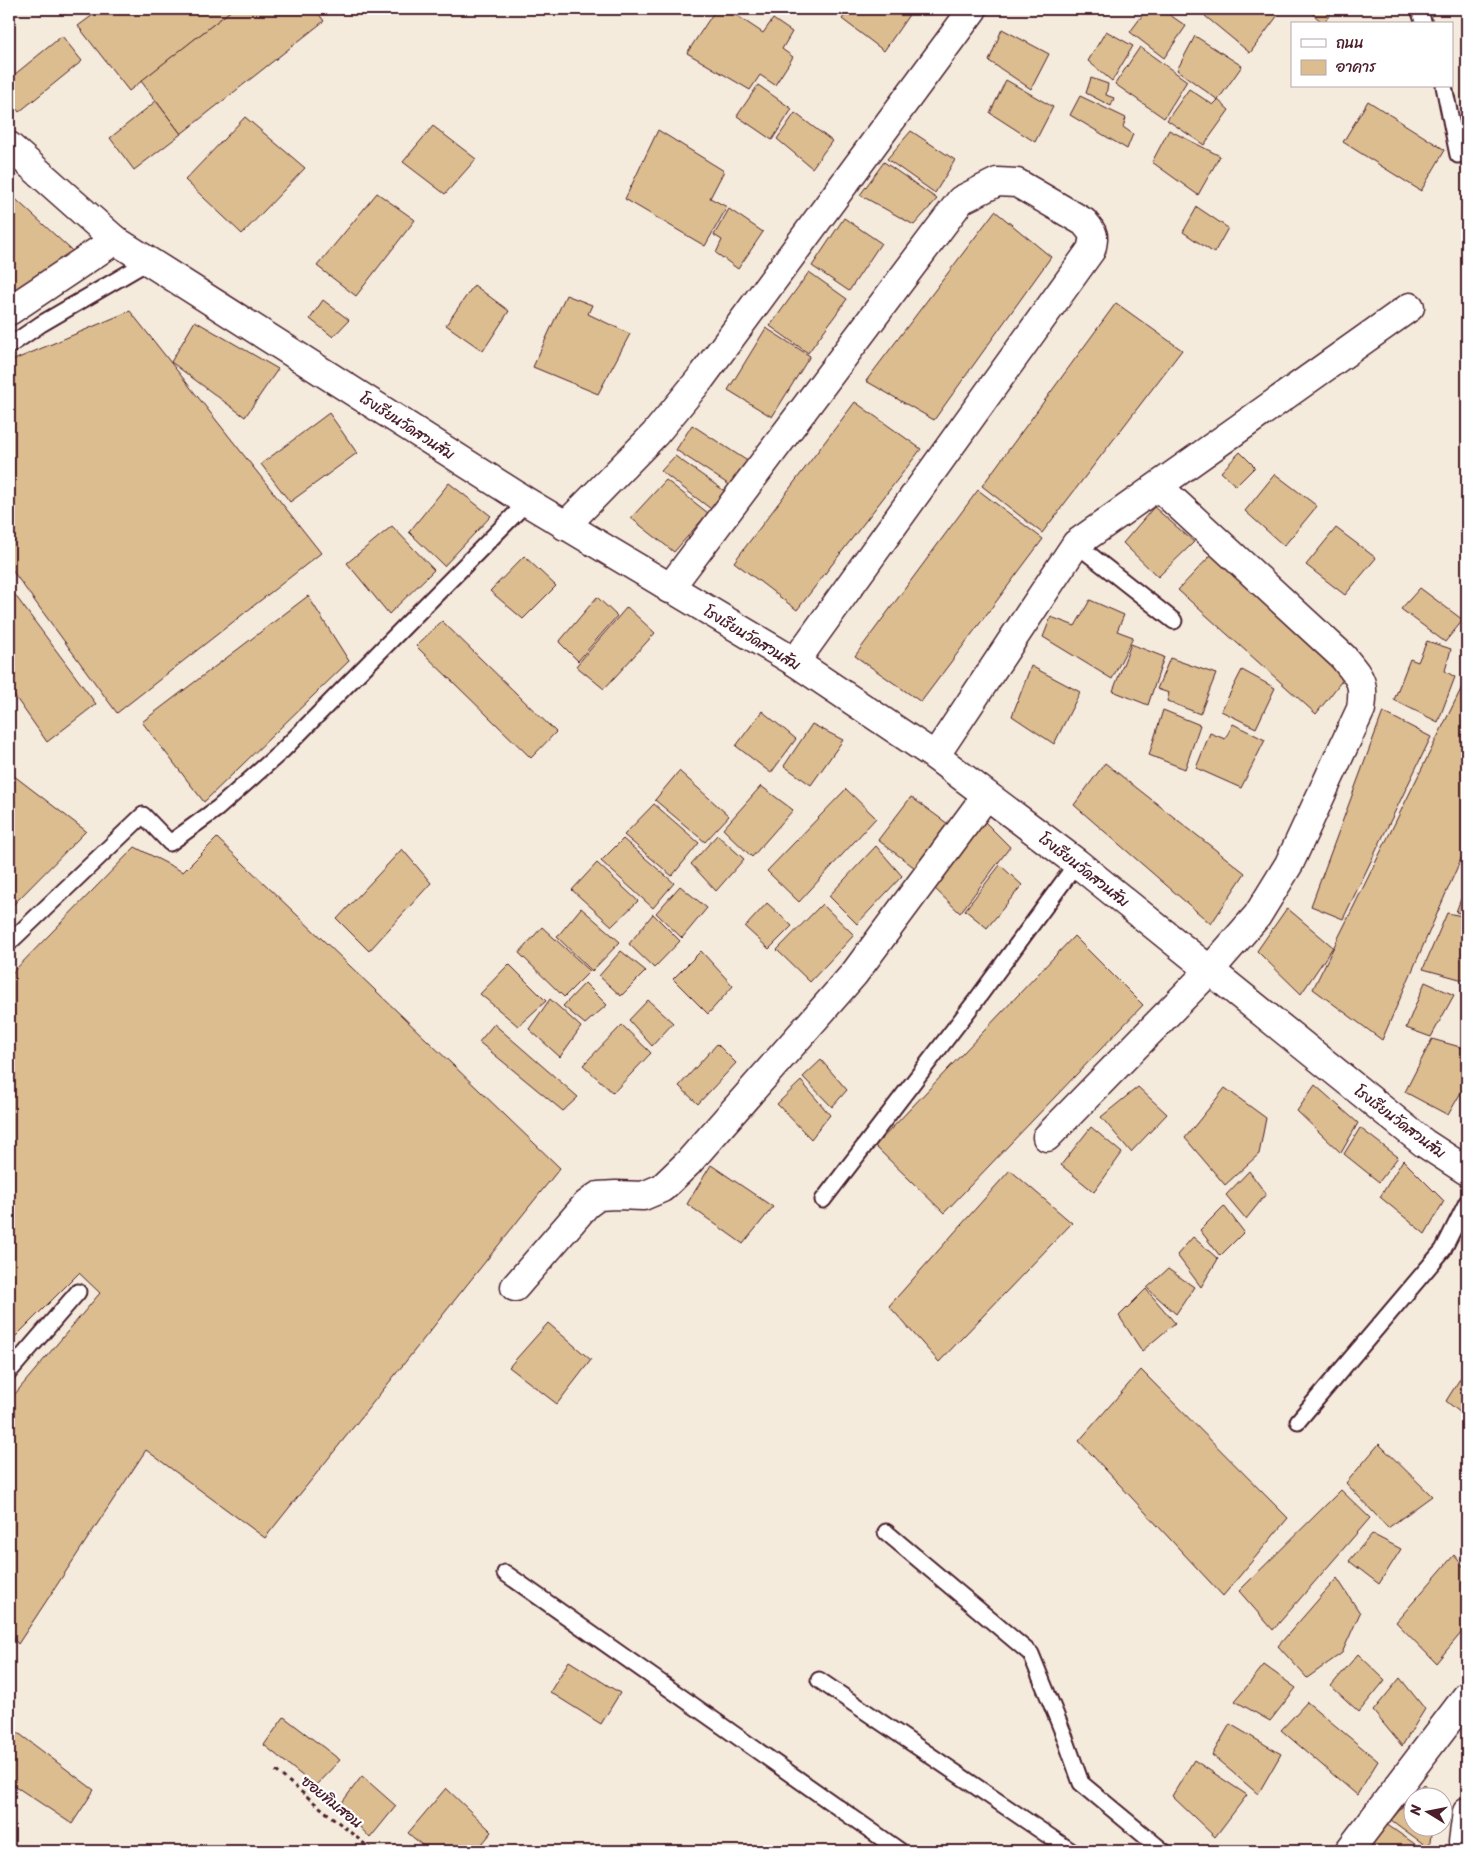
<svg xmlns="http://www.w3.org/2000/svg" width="1476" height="1860" viewBox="0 0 1476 1860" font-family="Sriracha,'Playpen Sans Thai',sans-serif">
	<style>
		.building { fill: #dcbd8f; stroke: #4a1f2b }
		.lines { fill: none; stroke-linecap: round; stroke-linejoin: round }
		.service-casing { stroke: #4a1f2b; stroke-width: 19 }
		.minor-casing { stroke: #4a1f2b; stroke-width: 31 }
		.path { stroke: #4a1f2b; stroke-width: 3; stroke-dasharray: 4 4; stroke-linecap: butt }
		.service { stroke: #fff; stroke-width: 15 }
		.minor { stroke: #fff; stroke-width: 28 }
		.labels { text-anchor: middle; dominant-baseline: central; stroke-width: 4.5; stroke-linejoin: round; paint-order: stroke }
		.street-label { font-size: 15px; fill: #4a1f2b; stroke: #fff }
	</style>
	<rect width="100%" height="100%" fill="#f4ebdd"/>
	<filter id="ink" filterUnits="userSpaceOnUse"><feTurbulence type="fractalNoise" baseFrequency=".02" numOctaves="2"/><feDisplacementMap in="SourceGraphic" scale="10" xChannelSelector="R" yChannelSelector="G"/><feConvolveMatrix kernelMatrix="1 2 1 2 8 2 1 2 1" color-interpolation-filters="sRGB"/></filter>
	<g filter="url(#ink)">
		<g class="building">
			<path d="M101 9H233L129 91 78 26Z"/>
			<path d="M233 9H315L324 21 181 134 141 81Z"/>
			<path d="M716 9H727L763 33 773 19 792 32 782 49 793 57 775 85 760 75 750 90 687 53Z"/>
			<path d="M850 9H913L884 51 842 19Z"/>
			<path d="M1147 9H1161L1186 26 1164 58 1130 32Z"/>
			<path d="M1210 9H1268L1278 15 1250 53 1205 16Z"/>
			<path d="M1307 9H1335L1323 23Z"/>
			<path d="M1002 29 1049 54 1031 89 989 61Z"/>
			<path d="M1106 31 1133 46 1112 81 1088 61Z"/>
			<path d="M62 36 82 61 19 112 9 99V79Z"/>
			<path d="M1195 36 1242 66 1218 100 1177 70Z"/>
			<path d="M1140 47 1187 81 1164 118 1115 84Z"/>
			<path d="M1091 78 1108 84 1106 95 1114 98 1111 106 1086 93Z"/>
			<path d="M1006 80 1053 107 1035 142 990 113Z"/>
			<path d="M758 85 792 109 772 140 737 116Z"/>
			<path d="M1189 89 1213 105 1218 100 1229 110 1204 145 1167 120Z"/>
			<path d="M1080 96 1126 118 1123 127 1133 134 1127 149 1070 115Z"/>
			<path d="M156 101 181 134 134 170 110 138Z"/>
			<path d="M1368 101 1445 150 1421 191 1343 142Z"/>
			<path d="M795 113 832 141 812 168 777 139Z"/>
			<path d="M245 117 305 168 242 234 185 180Z"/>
			<path d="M433 126 476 159 445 194 403 162Z"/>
			<path d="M658 130 724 171 710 198 727 207 705 246 625 199Z"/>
			<path d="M1169 130 1220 156 1198 195 1152 162Z"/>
			<path d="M911 131 955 160 935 193 887 159Z"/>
			<path d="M884 162 937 199 914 225 860 195Z"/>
			<path d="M9 193 79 257 21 298 9 286Z"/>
			<path d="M377 193 415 220 356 296 317 266Z"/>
			<path d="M1197 207 1228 228 1214 253 1183 232Z"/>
			<path d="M729 209 763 232 738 269 716 253 722 240 714 235Z"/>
			<path d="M995 211 1051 257 934 420 866 381Z"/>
			<path d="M844 218 881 243 849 291 812 266Z"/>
			<path d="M809 272 847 299 808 353 770 326Z"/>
			<path d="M474 285 509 311 483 351 446 325Z"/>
			<path d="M566 295 592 305 588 314 630 334 598 394 533 367Z"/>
			<path d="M323 300 349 320 333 337 310 319Z"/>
			<path d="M1116 303 1182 350 1042 533 982 486Z"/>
			<path d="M130 311 321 553 117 713 9 566V362Z"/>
			<path d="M195 321 278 369 245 417 171 362Z"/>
			<path d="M766 328 810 356 772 417 728 390Z"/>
			<path d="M855 402 921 449 797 610 734 562Z"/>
			<path d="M329 413 357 453 290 502 261 464Z"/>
			<path d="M692 425 749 462 731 486 676 450Z"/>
			<path d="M1240 452 1255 467 1236 486 1221 472Z"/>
			<path d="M675 456 726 492 711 509 661 471Z"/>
			<path d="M1275 474 1317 506 1284 546 1245 511Z"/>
			<path d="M666 480 708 513 674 552 631 518Z"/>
			<path d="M449 483 491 516 444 566 409 532Z"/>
			<path d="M978 490 1043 539 921 702 855 656Z"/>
			<path d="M1154 507 1194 542 1158 577 1123 543Z"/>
			<path d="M392 526 434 570 389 614 347 563Z"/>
			<path d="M1336 528 1376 558 1345 595 1306 565Z"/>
			<path d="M1211 555 1344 678 1316 714 1178 590Z"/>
			<path d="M524 556 556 586 523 619 490 591Z"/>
			<path d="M9 587 96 704 47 742 9 688Z"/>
			<path d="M1420 588 1463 620 1445 642 1401 609Z"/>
			<path d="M308 596 349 661 204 802 142 722Z"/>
			<path d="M597 597 617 616 578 661 559 642Z"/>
			<path d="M1090 600 1124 615 1117 631 1133 637 1112 679 1043 637 1051 617 1075 626Z"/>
			<path d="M627 607 655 633 604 689 576 666Z"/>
			<path d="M442 621 556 732 531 758 416 646Z"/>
			<path d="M1427 641 1451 649 1445 671 1455 677 1438 722 1394 700 1410 659 1418 662Z"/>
			<path d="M1131 644 1164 657 1148 705 1113 691Z"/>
			<path d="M1170 658 1216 674 1200 714 1167 701 1169 693 1157 689Z"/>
			<path d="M1031 666 1080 692 1054 744 1012 716Z"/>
			<path d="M1242 670 1275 688 1256 728 1221 711Z"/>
			<path d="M1467 677V845L1382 1040 1313 989Z"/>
			<path d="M1163 710 1200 725 1185 769 1149 755Z"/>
			<path d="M762 711 796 739 771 773 736 746Z"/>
			<path d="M1383 712 1431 737 1343 919 1311 906Z"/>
			<path d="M812 724 843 740 811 785 784 766Z"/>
			<path d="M1233 724 1265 740 1241 788 1196 768 1210 733 1225 739Z"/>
			<path d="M1105 763 1245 873 1211 924 1074 805Z"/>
			<path d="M679 771 729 816 705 842 655 800Z"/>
			<path d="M9 772 86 831 9 909Z"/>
			<path d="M761 786 793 810 752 857 723 829Z"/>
			<path d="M846 789 876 818 799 902 767 871Z"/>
			<path d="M911 797 948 824 915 868 878 840Z"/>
			<path d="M654 804 699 843 672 876 624 835Z"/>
			<path d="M982 819 1010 847 960 913 929 883Z"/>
			<path d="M717 835 744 859 716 891 691 864Z"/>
			<path d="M217 838 560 1168 265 1538 146 1450 18 1644 9 1634V1401L100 1293 79 1273 9 1343V976L135 847 183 872Z"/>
			<path d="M623 839 674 883 653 908 601 861Z"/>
			<path d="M876 846 902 876 857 924 829 896Z"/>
			<path d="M402 849 431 883 369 951 337 919Z"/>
			<path d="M597 863 638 901 612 926 572 890Z"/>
			<path d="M1000 865 1022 885 987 928 965 910Z"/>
			<path d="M1467 883V915L1456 912Z"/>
			<path d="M680 886 707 908 682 938 656 913Z"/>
			<path d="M767 903 792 926 769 949 745 927Z"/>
			<path d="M822 904 854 935 810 982 777 950Z"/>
			<path d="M581 908 620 942 592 971 557 937Z"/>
			<path d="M1287 908 1333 947 1301 994 1257 951Z"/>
			<path d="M1447 913 1467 917V981L1423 969Z"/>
			<path d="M653 914 680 941 654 968 629 944Z"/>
			<path d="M542 927 590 971 564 997 519 953Z"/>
			<path d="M1074 936 1143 1005 944 1213 875 1146Z"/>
			<path d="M621 951 646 971 621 996 599 976Z"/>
			<path d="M701 951 733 986 708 1014 673 979Z"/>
			<path d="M509 964 546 1001 518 1026 480 994Z"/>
			<path d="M1425 982 1454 995 1431 1037 1406 1028Z"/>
			<path d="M585 983 607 1005 585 1024 563 1006Z"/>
			<path d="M550 999 581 1027 560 1057 529 1029Z"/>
			<path d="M648 1000 673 1023 652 1046 629 1020Z"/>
			<path d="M494 1024 578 1097 563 1111 479 1042Z"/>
			<path d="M622 1025 651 1053 613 1093 583 1065Z"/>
			<path d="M1432 1039 1467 1049V1082L1448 1115 1405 1092Z"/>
			<path d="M717 1044 736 1063 698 1104 679 1086Z"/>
			<path d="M821 1060 847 1090 832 1107 803 1077Z"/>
			<path d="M801 1081 830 1115 811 1139 777 1104Z"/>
			<path d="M1315 1085 1358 1123 1341 1153 1297 1111Z"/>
			<path d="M1138 1087 1167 1114 1131 1152 1101 1117Z"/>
			<path d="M1225 1088 1266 1118 1259 1154 1225 1185 1185 1138Z"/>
			<path d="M1091 1127 1122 1153 1094 1192 1061 1165Z"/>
			<path d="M1360 1128 1398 1157 1379 1182 1344 1154Z"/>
			<path d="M1403 1160 1444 1201 1425 1234 1380 1197Z"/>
			<path d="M711 1165 773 1207 743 1244 687 1204Z"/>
			<path d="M1010 1170 1072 1223 939 1362 889 1306Z"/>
			<path d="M1249 1171 1266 1194 1246 1219 1226 1195Z"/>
			<path d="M1224 1206 1244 1232 1220 1256 1200 1230Z"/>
			<path d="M1193 1237 1218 1259 1201 1287 1177 1255Z"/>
			<path d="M1168 1269 1194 1287 1176 1314 1147 1288Z"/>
			<path d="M1146 1289 1175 1323 1142 1351 1119 1316Z"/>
			<path d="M548 1323 591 1360 557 1404 509 1367Z"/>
			<path d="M1141 1370 1288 1518 1223 1596 1079 1441Z"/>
			<path d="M1463 1374 1467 1377V1418L1446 1401Z"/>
			<path d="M1379 1444 1432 1496 1388 1528 1346 1483Z"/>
			<path d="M1341 1490 1370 1518 1273 1630 1239 1591Z"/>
			<path d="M1372 1534 1401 1549 1379 1584 1349 1561Z"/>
			<path d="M1454 1555 1467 1571V1626L1436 1663 1396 1622Z"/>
			<path d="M1337 1578 1360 1613 1342 1653 1307 1678 1278 1646Z"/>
			<path d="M1358 1654 1385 1680 1359 1712 1331 1686Z"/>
			<path d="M569 1661 620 1693 601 1724 550 1692Z"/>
			<path d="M1264 1665 1296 1688 1270 1721 1235 1701Z"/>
			<path d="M1400 1678 1425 1709 1402 1746 1373 1711Z"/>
			<path d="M1307 1702 1378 1761 1357 1795 1281 1730Z"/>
			<path d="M284 1717 340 1760 315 1786 264 1745Z"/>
			<path d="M1230 1724 1281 1754 1258 1794 1212 1755Z"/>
			<path d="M9 1726 94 1790 72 1824 9 1782Z"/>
			<path d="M1194 1760 1247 1795 1215 1837 1172 1796Z"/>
			<path d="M362 1776 396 1806 370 1838 340 1805Z"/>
			<path d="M1423 1784 1434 1798H1414V1828H1432L1429 1848 1391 1820Z"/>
			<path d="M446 1788 492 1832 476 1851H429L408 1833Z"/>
			<path d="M1386 1824 1425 1851H1367Z"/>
		</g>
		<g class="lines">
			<defs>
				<g id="service">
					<path d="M1419 9 1424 24"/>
					<path d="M1444 86 1458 155"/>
					<path d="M9 346 41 324 149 261"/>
					<path d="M1076 544 1174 621"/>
					<path d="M9 943 143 815 170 843 218 808 282 751 527 502"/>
					<path d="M823 1200 977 999 1077 863"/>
					<path d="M9 1372 78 1292"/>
					<path d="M1298 1421 1443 1250 1467 1202"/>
					<path d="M886 1532 1031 1654 1064 1735 1081 1783 1163 1851"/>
					<path d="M505 1573 900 1851"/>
					<path d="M819 1680 1071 1851"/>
				</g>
				<g id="minor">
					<path d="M9 146 115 240 527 502 795 662 935 756 1077 863 1424 1143 1467 1171"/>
					<path d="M9 311 115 240"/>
					<path d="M565 526 655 434 701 378 973 9"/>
					<path d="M669 589 961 200 997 182 1017 183 1084 222C1094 234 1095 235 1091 250L795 662"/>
					<path d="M935 756 1076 544 1410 307"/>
					<path d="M1047 1137 1209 971 1257 916 1289 864 1361 709C1365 681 1360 678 1343 657L1161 489"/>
					<path d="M515 1287 586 1205 598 1196 616 1195 643 1196 662 1188 688 1163 854 974 986 796"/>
					<path d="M1467 1812 1463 1842 1467 1851"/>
					<path d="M1349 1851 1467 1696"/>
				</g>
			</defs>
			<use href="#service" class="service-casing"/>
			<use href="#minor" class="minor-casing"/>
			<path class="path" d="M276 1771 373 1851"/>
			<use href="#service" class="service"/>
			<use href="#minor" class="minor"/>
		</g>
	</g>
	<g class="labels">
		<g class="street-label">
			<text transform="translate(407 426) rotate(33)">โรงเรียนวัดสวนส้ม</text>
			<text transform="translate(752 638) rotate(31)">โรงเรียนวัดสวนส้ม</text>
			<text transform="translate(1084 870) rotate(38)">โรงเรียนวัดสวนส้ม</text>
			<text transform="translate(1400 1122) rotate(37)">โรงเรียนวัดสวนส้ม</text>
			<text transform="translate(332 1802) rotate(39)">ซอยทิมสอน</text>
		</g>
	</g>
	<rect width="1476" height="1860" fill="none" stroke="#fff" stroke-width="30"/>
	<rect x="15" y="15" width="1446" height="1830" fill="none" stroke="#4a1f2b" stroke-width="2" filter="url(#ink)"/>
	<rect x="1291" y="22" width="162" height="65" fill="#ffffff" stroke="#b7a5aa"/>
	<rect x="1301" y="39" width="25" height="8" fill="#ffffff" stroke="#b7a5aa"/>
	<text x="1336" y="48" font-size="15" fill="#4a1f2b">ถนน</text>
	<rect x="1301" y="60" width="25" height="15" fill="#dcbd8f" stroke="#b7a5aa"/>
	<text x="1336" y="72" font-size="15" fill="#4a1f2b">อาคาร</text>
	<g transform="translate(1428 1812) rotate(280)"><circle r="24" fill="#ffffff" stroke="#b7a5aa"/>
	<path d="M0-4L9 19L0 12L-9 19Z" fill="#4a1f2b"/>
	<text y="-8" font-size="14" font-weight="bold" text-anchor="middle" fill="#4a1f2b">N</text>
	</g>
</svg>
